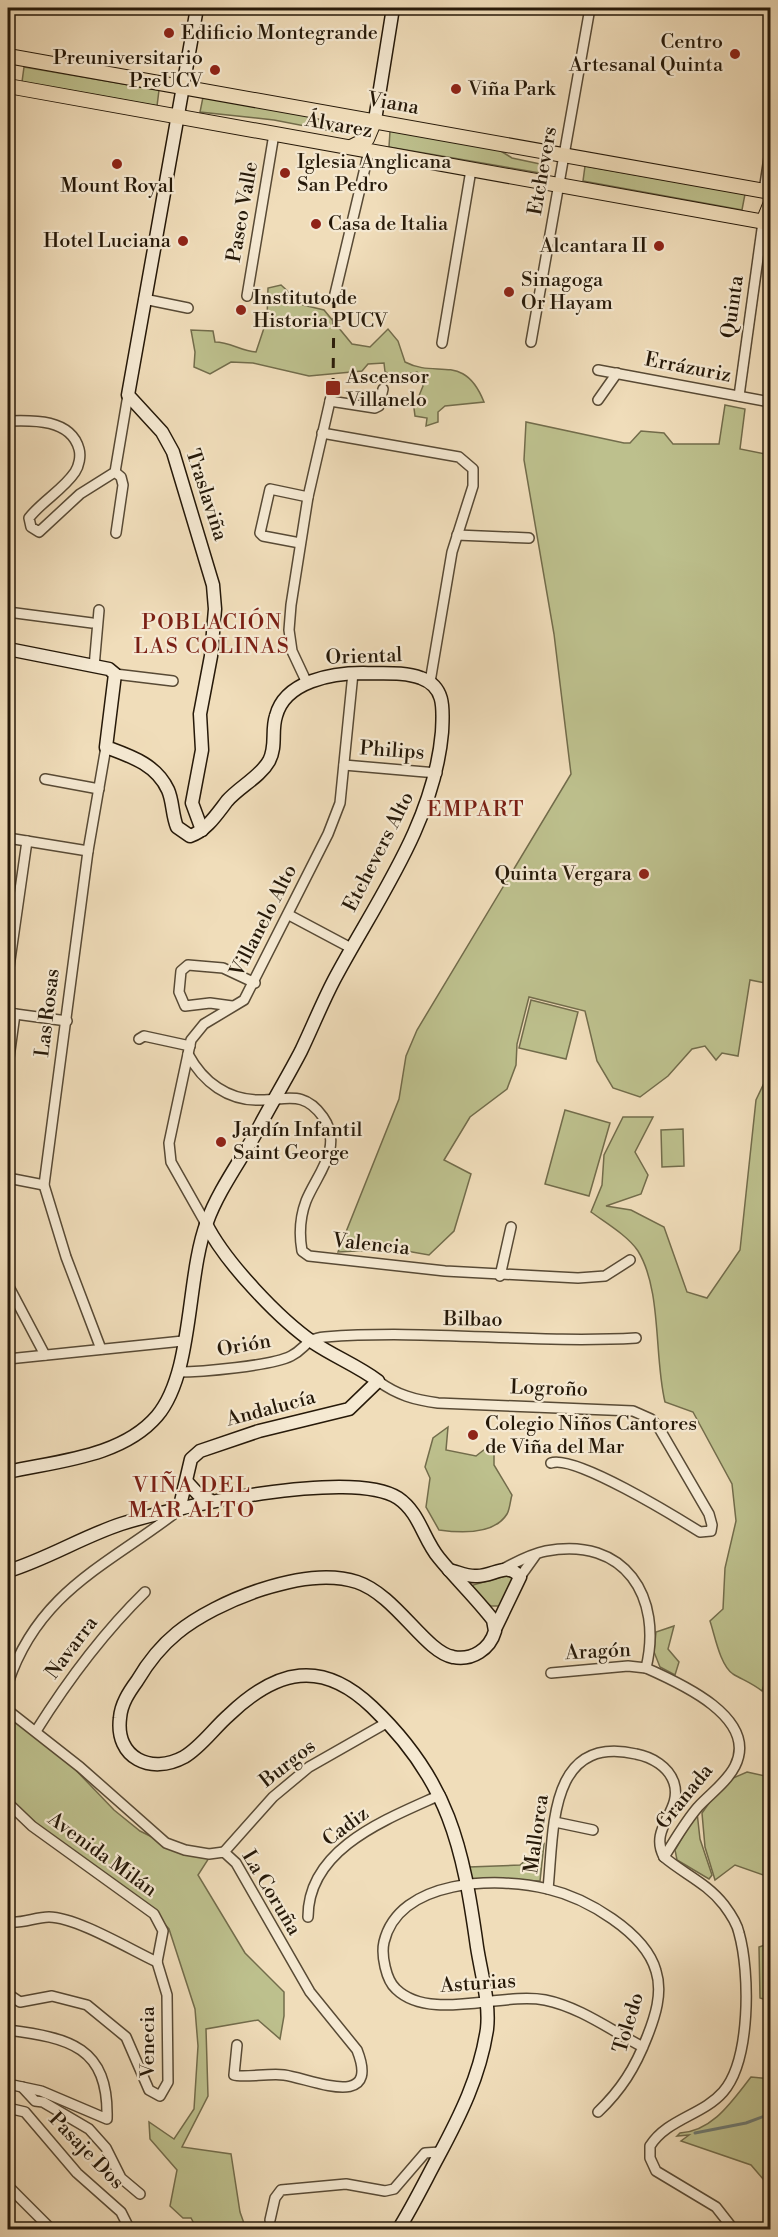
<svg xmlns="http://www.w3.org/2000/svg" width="778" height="2237" viewBox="0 0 778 2237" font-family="'Libre Bodoni',serif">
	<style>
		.green { fill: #bdc08d; stroke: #726c4b; stroke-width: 1.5 }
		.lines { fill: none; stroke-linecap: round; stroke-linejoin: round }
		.stream { stroke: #6d7a73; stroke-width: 3 }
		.street-casing { stroke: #584a35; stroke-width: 12 }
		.secondary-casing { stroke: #261909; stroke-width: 15 }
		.primary-casing { stroke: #261909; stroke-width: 16 }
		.street { stroke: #f5e9d2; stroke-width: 9 }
		.secondary { stroke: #f5e9d2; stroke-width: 12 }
		.primary { stroke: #f0ddba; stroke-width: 14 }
		.rail { stroke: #261909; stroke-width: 3; stroke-dasharray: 10 10; stroke-linecap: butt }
		.poi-dot { fill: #8f2418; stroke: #f5e9d2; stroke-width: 2 }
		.labels { text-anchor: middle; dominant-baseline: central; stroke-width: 4.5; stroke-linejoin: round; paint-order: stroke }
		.poi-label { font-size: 20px; fill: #261909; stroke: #f5e9d2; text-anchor: start }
		.street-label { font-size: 20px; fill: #261909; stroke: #f5e9d2 }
		.neighbourhood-label { font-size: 21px; letter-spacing: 1.5px; fill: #7a1f14; stroke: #f5e9d2 }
		.quarter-label { font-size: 22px; letter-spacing: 1.5px; fill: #7a1f14; stroke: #f5e9d2 }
	</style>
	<rect width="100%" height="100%" fill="#f0ddba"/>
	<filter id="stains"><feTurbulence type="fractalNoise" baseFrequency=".00333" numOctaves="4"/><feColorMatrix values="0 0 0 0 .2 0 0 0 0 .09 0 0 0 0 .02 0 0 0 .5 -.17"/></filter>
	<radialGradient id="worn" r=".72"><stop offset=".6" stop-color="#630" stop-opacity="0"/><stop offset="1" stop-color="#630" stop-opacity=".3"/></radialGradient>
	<g class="green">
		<path d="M24 67 159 90 157 106 22 82Z"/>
		<path d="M203 97 345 121 348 128 346 134 274 120 200 112Z"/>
		<path d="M390 131 496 148 512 158 545 165 540 173 389 147Z"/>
		<path d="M585 166 745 194 742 210 583 181Z"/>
		<path d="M281 285 303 305 324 310 352 344 370 347 388 329 398 341 405 362C437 379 464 352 484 402L445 406 438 412V422L426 426 427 418 415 416 414 408 423 386 417 372 397 376 385 372 384 363 368 364 362 371 309 376 253 363 231 362 210 374 194 367 195 352 191 330 213 331 215 342C230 342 241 351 256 352L267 319 268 288Z"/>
		<path d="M725 405 745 409 740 449 770 455V984L750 980 738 1056 722 1053 716 1060 705 1046 692 1049 668 1076 640 1097 613 1088 597 1061 585 1011 529 997 517 1044 516 1065 507 1089 470 1117 444 1160 471 1174 454 1231 429 1255 395 1249 338 1252 399 1099 406 1056 417 1030 571 774 554 634 524 460 526 422 624 443H630L641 431 664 433 673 444H719Z"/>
		<path d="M531 1000 578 1012 566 1059 519 1048Z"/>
		<path d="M770 1051V1683L766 1678 762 1691C752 1683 743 1680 733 1674 720 1665 715 1636 710 1621L723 1609 725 1568 736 1521 732 1484 693 1412 665 1402C654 1357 662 1290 638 1251 628 1236 606 1223 591 1212L602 1185 604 1155 623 1117H653L635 1152 648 1175 641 1194 606 1206 631 1210 664 1227 687 1292 707 1298 740 1250 756 1100 764 1083Z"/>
		<path d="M565 1110 610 1123 589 1196 545 1184Z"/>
		<path d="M683 1129 684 1166 662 1167 661 1130Z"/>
		<path d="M448 1427 446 1450 476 1456 494 1442V1465L512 1495C510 1501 510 1509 507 1514 494 1535 460 1533 439 1530L426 1507 430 1478 425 1467 433 1438Z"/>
		<path d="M509 1575 515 1578 502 1606H491L471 1590 473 1585Z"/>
		<path d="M674 1626 668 1649 679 1662 675 1675 660 1667 654 1652 656 1632Z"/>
		<path d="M8 1713 69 1763 114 1810 140 1831 170 1846 209 1858 198 1875 245 1953 284 1992V2016L280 2039 258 2020 206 2029 208 2096 182 2147 231 2154 240 2212 246 2229H197L191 2218H183L170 2206 177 2170 150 2139 149 2122 174 2139 194 2109 198 2046 195 2009 169 1929 145 1903 36 1825 8 1801Z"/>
		<path d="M747 1772 770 1777V1887L766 1876 735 1865 715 1880 705 1847 702 1813 724 1782Z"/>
		<path d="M697 1812 700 1839 712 1875 709 1879 677 1860 675 1850Z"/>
		<path d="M544 1844 540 1881 471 1880 469 1867 520 1865Z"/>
		<path d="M770 1943V2001L760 1998 759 1947Z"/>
		<path d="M751 2077 770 2079V2187L751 2165 681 2141 689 2135 677 2136 680 2133C713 2131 732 2101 751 2077Z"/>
	</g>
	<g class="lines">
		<path class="stream" d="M695 2133 746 2123 770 2114"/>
		<defs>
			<g id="street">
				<path d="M764 191 770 151"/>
				<path d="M247 296 274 134"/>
				<path d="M334 298 369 151"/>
				<path d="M144 299 188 308"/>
				<path d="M531 342 590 8"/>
				<path d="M442 343 471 170"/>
				<path d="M598 370 770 402"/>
				<path d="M739 396 763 222"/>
				<path d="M598 400 617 373"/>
				<path d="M330 401 375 408 379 406 383 389"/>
				<path d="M8 421C33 420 71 419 79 449 81 456 79 466 75 472 63 490 42 501 29 518L31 527 39 532 80 494 115 472 128 395"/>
				<path d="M322 433 459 457 473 469V486L452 552 430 682"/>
				<path d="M115 472 121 477 123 485 116 533"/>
				<path d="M457 535 529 538"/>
				<path d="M300 543 263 536 260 533 270 489 308 497"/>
				<path d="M8 612 92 623"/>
				<path d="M94 667 99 610"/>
				<path d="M115 674 173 681"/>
				<path d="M307 683 292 651 289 630 291 605 308 497 333 388"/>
				<path d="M344 765 437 773"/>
				<path d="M45 779 99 789"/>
				<path d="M8 838 88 851"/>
				<path d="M289 915 351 948"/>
				<path d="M8 974 27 841"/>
				<path d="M232 1006 210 1003 185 1006 179 992 181 971 188 965 223 968 255 983"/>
				<path d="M8 1013 67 1021"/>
				<path d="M139 1039 144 1036 190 1046"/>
				<path d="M188 1054C203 1082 228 1101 261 1100 287 1100 304 1090 323 1117 344 1147 317 1174 306 1201 300 1217 299 1234 302 1251L309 1256 445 1271 578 1278 605 1276 630 1260"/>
				<path d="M8 1065 15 1014"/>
				<path d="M8 1178 44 1185"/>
				<path d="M206 1224 171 1162 169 1143 191 1040 204 1024 244 1000 328 834 340 803 353 673"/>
				<path d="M500 1276 511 1227"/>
				<path d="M8 1285 45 1355"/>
				<path d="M101 1349 66 1257 44 1185 88 851 106 747"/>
				<path d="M8 1359 183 1341"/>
				<path d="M178 1372C201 1372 271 1366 291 1356 307 1348 304 1339 325 1337 428 1329 533 1344 636 1338"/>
				<path d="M378 1381C397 1395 415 1400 438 1403L633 1411 651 1419 659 1428 709 1514 712 1525 711 1531 700 1532C676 1517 574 1454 551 1463"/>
				<path d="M503 1569C516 1562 531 1554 546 1551 625 1536 663 1597 646 1668 680 1683 759 1718 735 1766 727 1782 710 1794 698 1807 685 1822 675 1840 664 1857 684 1874 707 1883 724 1905 730 1913 737 1923 739 1933 750 1972 751 2060 723 2092 703 2115 667 2119 650 2146V2158L656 2171 716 2207 734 2230"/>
				<path d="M520 1577 535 1556"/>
				<path d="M551 1673 628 1666 646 1668"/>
				<path d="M8 1683C39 1590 110 1564 179 1510"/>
				<path d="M8 1706 10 1712 80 1767 166 1843 185 1850 209 1854 224 1852 236 1863 310 1992 357 2050C381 2111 312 2079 284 2075 270 2073 242 2078 234 2075L237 2045"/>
				<path d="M36 1731C68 1680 102 1634 145 1592"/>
				<path d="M8 1803 32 1826 154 1914 163 1931 157 1962"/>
				<path d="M555 1822 593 1830"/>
				<path d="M224 1852 273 1797 309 1767 388 1722"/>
				<path d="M548 1889C554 1830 548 1734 636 1754 652 1757 669 1767 674 1783 683 1811 648 1828 664 1857"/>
				<path d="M308 1917C308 1848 387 1819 440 1795"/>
				<path d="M8 1922C23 1924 35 1917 49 1917 76 1917 131 1950 157 1962"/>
				<path d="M8 1994 20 2002 52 1996 87 2005 126 2037 149 2090 160 2096 168 2082 167 1995 157 1962"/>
				<path d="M8 2030C69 2038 109 2046 107 2119L41 2091 8 2084"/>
				<path d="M22 2087 35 2101 43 2102 89 2129 106 2148 121 2178 140 2194"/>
				<path d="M8 2108 25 2112 77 2173 121 2212 130 2230"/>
				<path d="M598 2112C621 2090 635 2068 647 2037 655 2017 663 1993 656 1971 645 1932 586 1898 548 1889 497 1876 399 1879 384 1942 381 1955 386 1980 396 1989 430 2022 500 1992 545 2000 580 2007 612 2031 643 2047"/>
				<path d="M8 2186 52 2230"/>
				<path d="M270 2220 275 2198 281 2190 346 2184 385 2191 394 2189 425 2153 440 2152"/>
			</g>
			<g id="secondary">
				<path d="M197 8 128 395 162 432 173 452 213 585 215 609 211 656 200 714 202 750 192 803 202 830"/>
				<path d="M375 120 393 8"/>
				<path d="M8 649 109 669 115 674 106 747C130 756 156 764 168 790 173 801 172 815 177 827L190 836C206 831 217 814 227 801 239 787 260 777 269 761 277 746 271 731 276 716 285 681 332 673 363 673 381 674 403 671 421 678 446 687 443 710 442 732 434 824 376 901 334 980 322 1003 312 1028 301 1051 287 1078 271 1104 257 1131 241 1160 218 1191 207 1222 186 1277 194 1372 157 1416 122 1457 57 1461 8 1472"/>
				<path d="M187 1482 198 1494 210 1500"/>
				<path d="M179 1510 191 1459 200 1451 259 1431 349 1409 378 1381C358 1366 335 1357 314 1343 279 1319 225 1262 206 1224"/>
				<path d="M449 1570C458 1572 468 1577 477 1576 494 1576 508 1561 520 1577L496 1627"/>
				<path d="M8 1571C47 1559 82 1537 121 1524 174 1507 352 1468 398 1498 420 1513 423 1539 439 1558 456 1579 476 1598 493 1620L495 1631C490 1649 472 1661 453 1657 425 1652 396 1595 357 1582 306 1565 216 1601 177 1633 161 1646 147 1664 137 1681 129 1692 121 1704 120 1718 115 1758 151 1775 184 1757 201 1747 214 1728 229 1715 277 1669 322 1659 372 1707 449 1780 463 1847 477 1947 481 1973 490 2003 487 2029 480 2076 460 2116 438 2157 425 2181 413 2206 398 2230"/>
			</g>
			<g id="primary">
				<path d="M8 56 770 192"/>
				<path d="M8 86 770 223"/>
				<path d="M351 147 367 139 375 120"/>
				<path d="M763 222 770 205"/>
			</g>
		</defs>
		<use href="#street" class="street-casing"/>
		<use href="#secondary" class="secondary-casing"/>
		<use href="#primary" class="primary-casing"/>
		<use href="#street" class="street"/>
		<use href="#secondary" class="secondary"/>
		<use href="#primary" class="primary"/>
		<path class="rail" d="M333 388 334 298"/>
	</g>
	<g class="poi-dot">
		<circle cx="169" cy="33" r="6"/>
		<circle cx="735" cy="54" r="6"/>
		<circle cx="215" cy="70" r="6"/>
		<circle cx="456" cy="89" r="6"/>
		<circle cx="117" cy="164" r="6"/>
		<circle cx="285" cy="173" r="6"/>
		<circle cx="316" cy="224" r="6"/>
		<circle cx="183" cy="241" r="6"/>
		<circle cx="659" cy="246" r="6"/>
		<circle cx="509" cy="292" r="6"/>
		<circle cx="241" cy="310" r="6"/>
		<rect x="325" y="380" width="16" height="16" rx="3"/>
		<circle cx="644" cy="874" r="6"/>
		<circle cx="221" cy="1142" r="6"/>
		<circle cx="473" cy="1435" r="6"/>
	</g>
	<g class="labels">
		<g class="poi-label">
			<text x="181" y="33">Edificio Montegrande</text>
			<text x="723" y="42" text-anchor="end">Centro<tspan x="723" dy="23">Artesanal Quinta</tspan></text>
			<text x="203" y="58" text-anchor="end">Preuniversitario<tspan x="203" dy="23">PreUCV</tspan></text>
			<text x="468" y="89">Viña Park</text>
			<text x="297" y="162">Iglesia Anglicana<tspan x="297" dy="23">San Pedro</tspan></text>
			<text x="117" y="186" text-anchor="middle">Mount Royal</text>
			<text x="328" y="224">Casa de Italia</text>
			<text x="171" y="241" text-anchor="end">Hotel Luciana</text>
			<text x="647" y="246" text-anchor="end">Alcantara II</text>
			<text x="521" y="280">Sinagoga<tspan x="521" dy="23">Or Hayam</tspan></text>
			<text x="253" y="298">Instituto de<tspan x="253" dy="23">Historia PUCV</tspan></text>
			<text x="346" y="377">Ascensor<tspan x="346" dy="23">Villanelo</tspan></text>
			<text x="632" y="874" text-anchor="end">Quinta Vergara</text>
			<text x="233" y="1130">Jardín Infantil<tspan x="233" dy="23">Saint George</tspan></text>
			<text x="485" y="1424">Colegio Niños Cantores<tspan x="485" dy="23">de Viña del Mar</tspan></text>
		</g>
		<g class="street-label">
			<text transform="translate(393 104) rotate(10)">Viana</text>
			<text transform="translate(339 126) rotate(10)">Álvarez</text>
			<text transform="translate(543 171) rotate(-80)">Etchevers</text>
			<text transform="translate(243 212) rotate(-80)">Paseo Valle</text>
			<text transform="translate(733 307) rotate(-82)">Quinta</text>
			<text transform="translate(688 368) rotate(11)">Errázuriz</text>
			<text transform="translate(206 495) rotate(72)">Traslaviña</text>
			<text transform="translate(364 657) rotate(-2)">Oriental</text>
			<text transform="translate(392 751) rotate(4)">Philips</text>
			<text transform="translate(379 852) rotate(-63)">Etchevers Alto</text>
			<text transform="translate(264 921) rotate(-63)">Villanelo Alto</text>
			<text transform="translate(48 1013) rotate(-83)">Las Rosas</text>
			<text transform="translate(371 1245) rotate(6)">Valencia</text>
			<text transform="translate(473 1320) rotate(1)">Bilbao</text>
			<text transform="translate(244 1346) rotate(-10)">Orión</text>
			<text transform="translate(549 1389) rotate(2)">Logroño</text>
			<text transform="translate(271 1409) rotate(-15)">Andalucía</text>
			<text transform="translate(72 1648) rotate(-53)">Navarra</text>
			<text transform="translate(598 1652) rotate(-3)">Aragón</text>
			<text transform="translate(288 1764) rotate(-38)">Burgos</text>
			<text transform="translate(685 1797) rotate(-51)">Granada</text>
			<text transform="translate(346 1827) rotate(-37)">Cadiz</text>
			<text transform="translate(537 1834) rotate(-82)">Mallorca</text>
			<text transform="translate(102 1855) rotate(36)">Avenida Milán</text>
			<text transform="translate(271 1893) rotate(59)">La Coruña</text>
			<text transform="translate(478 1984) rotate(-4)">Asturias</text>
			<text transform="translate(629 2023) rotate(-73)">Toledo</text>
			<text transform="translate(148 2042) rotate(-90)">Venecia</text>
			<text transform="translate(86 2151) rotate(46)">Pasaje Dos</text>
		</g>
		<g class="neighbourhood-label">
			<text x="212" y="623">POBLACIÓN<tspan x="212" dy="24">LAS COLINAS</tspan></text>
			<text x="476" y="810">EMPART</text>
		</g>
		<g class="quarter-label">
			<text x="192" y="1485">VIÑA DEL<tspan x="192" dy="25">MAR ALTO</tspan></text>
		</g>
	</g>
	<rect width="778" height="2237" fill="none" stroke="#f0ddba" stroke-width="30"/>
	<rect x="9" y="9" width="760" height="2219" fill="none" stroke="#261909" stroke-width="3"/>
	<rect x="15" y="15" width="748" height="2207" fill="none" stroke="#261909" stroke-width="1.5"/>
	<rect width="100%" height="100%" filter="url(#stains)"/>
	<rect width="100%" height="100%" fill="url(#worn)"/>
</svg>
